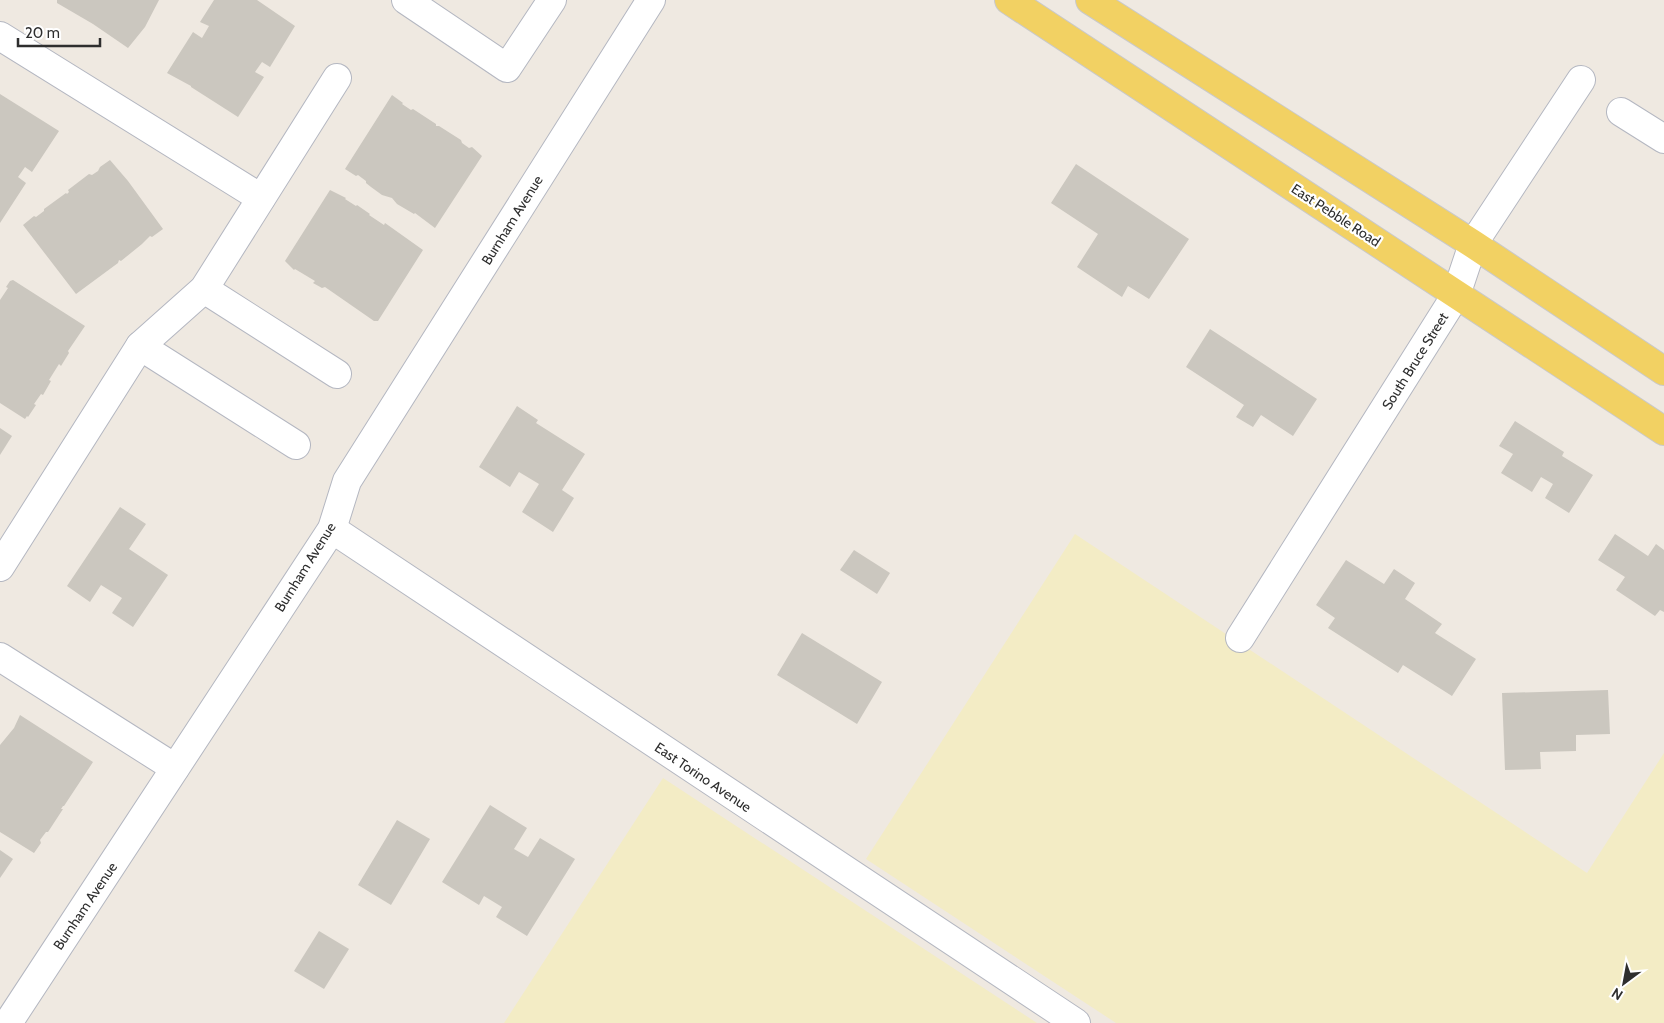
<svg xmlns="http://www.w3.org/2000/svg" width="1664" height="1023" viewBox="0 0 1664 1023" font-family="Cabin,sans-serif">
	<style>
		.sand { fill: #f3ecc5 }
		.building { fill: #cbc7bf }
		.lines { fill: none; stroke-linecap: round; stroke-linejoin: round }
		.minor-casing { stroke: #b4b7c1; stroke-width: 30 }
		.major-casing { stroke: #c9c9c9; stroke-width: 30 }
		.minor { stroke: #fff; stroke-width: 28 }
		.major { stroke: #f2d163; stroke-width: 28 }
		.labels { text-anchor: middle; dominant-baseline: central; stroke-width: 4.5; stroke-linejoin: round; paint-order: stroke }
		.street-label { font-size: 14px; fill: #2e2e2e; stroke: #fff }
	</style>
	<rect width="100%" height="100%" fill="#efe9e1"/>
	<g class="sand">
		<path d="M1075 534 1587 873 1664 753V1023H1116L866 859Z"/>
		<path d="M663 778 1037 1023H504Z"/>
	</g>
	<g class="building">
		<path d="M57 0H159L145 27 128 48 93 24 57 3Z"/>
		<path d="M214 0H257L295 26 270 67 262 62 255 72 264 77 238 117 191 87V86L167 73 193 32 202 38 209 26 200 22Z"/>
		<path d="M0 94 59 131 32 172 25 167 18 177 26 183 0 223Z"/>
		<path d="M392 95 403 103 402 104 411 110 413 109 436 124V126H439L461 140 462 143 469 148 472 147 482 156 435 228 415 213 414 214 397 204 392 198 382 195 371 187 366 183V181L358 175 356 176 345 169Z"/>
		<path d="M110 160 128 181 163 229 152 237 150 236 142 244 121 261 119 260 118 263 76 294 23 225 34 216 36 217 44 211V209L66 193 67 194 69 192 68 190 89 174 92 175 98 171 100 167Z"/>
		<path d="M1076 164 1189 239 1149 299 1128 286 1122 297 1077 267 1098 234 1051 203Z"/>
		<path d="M330 190 346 198 345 199 356 206 357 205 370 214 369 215 384 225 385 223 423 250 378 321H374L325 287 322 288 313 283 315 281 295 269 294 270 285 261Z"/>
		<path d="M13 280 85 326 68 351 69 353 61 366 59 364 49 380 51 381 43 395 41 394 34 404 36 405 28 417 27 416 25 419 0 403V300L8 288 6 287 10 281Z"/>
		<path d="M1210 329 1317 399 1293 436 1261 415 1253 427 1236 417 1244 405 1186 367Z"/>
		<path d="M517 406 538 420 536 423 585 454 562 490 574 498 553 532 522 512 539 484 519 472 510 487 479 467Z"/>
		<path d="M1515 421 1564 452 1562 456 1593 475 1569 513 1545 498 1553 484 1541 477 1532 492 1501 473 1513 454 1499 446Z"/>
		<path d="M0 428 12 436 0 455Z"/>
		<path d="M120 507 146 524 129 549 168 575 133 627 112 613 122 598 101 585 90 602 67 586Z"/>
		<path d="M1615 534 1648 556 1656 544 1664 550V612L1660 610 1655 616 1616 590 1625 577 1598 560Z"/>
		<path d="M854 550 890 573 877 594 840 570Z"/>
		<path d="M1346 560 1384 584 1394 569 1415 583 1405 599 1442 624 1435 633 1476 659 1452 696 1403 665 1398 673 1328 628 1335 618 1316 605Z"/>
		<path d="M802 633 882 682 857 724 777 675Z"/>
		<path d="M1608 690 1610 734 1576 735V751L1540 752 1541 769 1505 770 1502 693Z"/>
		<path d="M20 715 93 762 64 806H63L61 809H63L48 832H46L40 840 41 843 34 853 0 832V745L14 728Z"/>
		<path d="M490 805 527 828 514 849 528 857 540 838 575 859 527 936 496 917 502 907 484 896 479 905 442 882Z"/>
		<path d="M397 820 430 839 391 905 358 885Z"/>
		<path d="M0 850 13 859 0 878Z"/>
		<path d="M319 931 349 949 324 989 294 971Z"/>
	</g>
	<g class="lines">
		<defs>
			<g id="minor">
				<path d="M406 0 507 68 552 0"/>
				<path d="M0 36 261 198"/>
				<path d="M1621 112 1664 139"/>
				<path d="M204 289 337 374"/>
				<path d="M140 346 296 445"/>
				<path d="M332 529 1076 1023"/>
				<path d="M0 567 140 346 204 289 337 78"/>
				<path d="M1240 638 1456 295 1473 244 1581 80"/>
				<path d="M0 657 175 768"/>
				<path d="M8 1023 332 529 347 481 651 0"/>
			</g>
			<g id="major">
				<path d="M1009 0 1664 431"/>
				<path d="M1090 0 1473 244 1664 371"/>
			</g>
		</defs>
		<use href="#minor" class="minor-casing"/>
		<use href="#major" class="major-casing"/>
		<use href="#minor" class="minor"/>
		<use href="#major" class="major"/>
	</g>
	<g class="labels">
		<g class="street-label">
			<text transform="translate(1336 215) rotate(33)">East Pebble Road</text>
			<text transform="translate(512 220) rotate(-58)">Burnham Avenue</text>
			<text transform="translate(1415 361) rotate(-58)">South Bruce Street</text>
			<text transform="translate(305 567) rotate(-58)">Burnham Avenue</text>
			<text transform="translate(703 777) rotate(34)">East Torino Avenue</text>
			<text transform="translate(85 906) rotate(-56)">Burnham Avenue</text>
		</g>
	</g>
	<g transform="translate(1624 983) rotate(212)" stroke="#ffffff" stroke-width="4" paint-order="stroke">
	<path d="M0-4L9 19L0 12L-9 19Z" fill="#2e2e2e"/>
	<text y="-8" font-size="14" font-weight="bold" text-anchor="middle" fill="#2e2e2e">N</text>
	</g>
	<path d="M18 38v8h82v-8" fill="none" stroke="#2e2e2e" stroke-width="2.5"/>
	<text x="25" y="38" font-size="15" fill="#2e2e2e" stroke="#ffffff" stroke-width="4" paint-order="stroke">20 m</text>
</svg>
